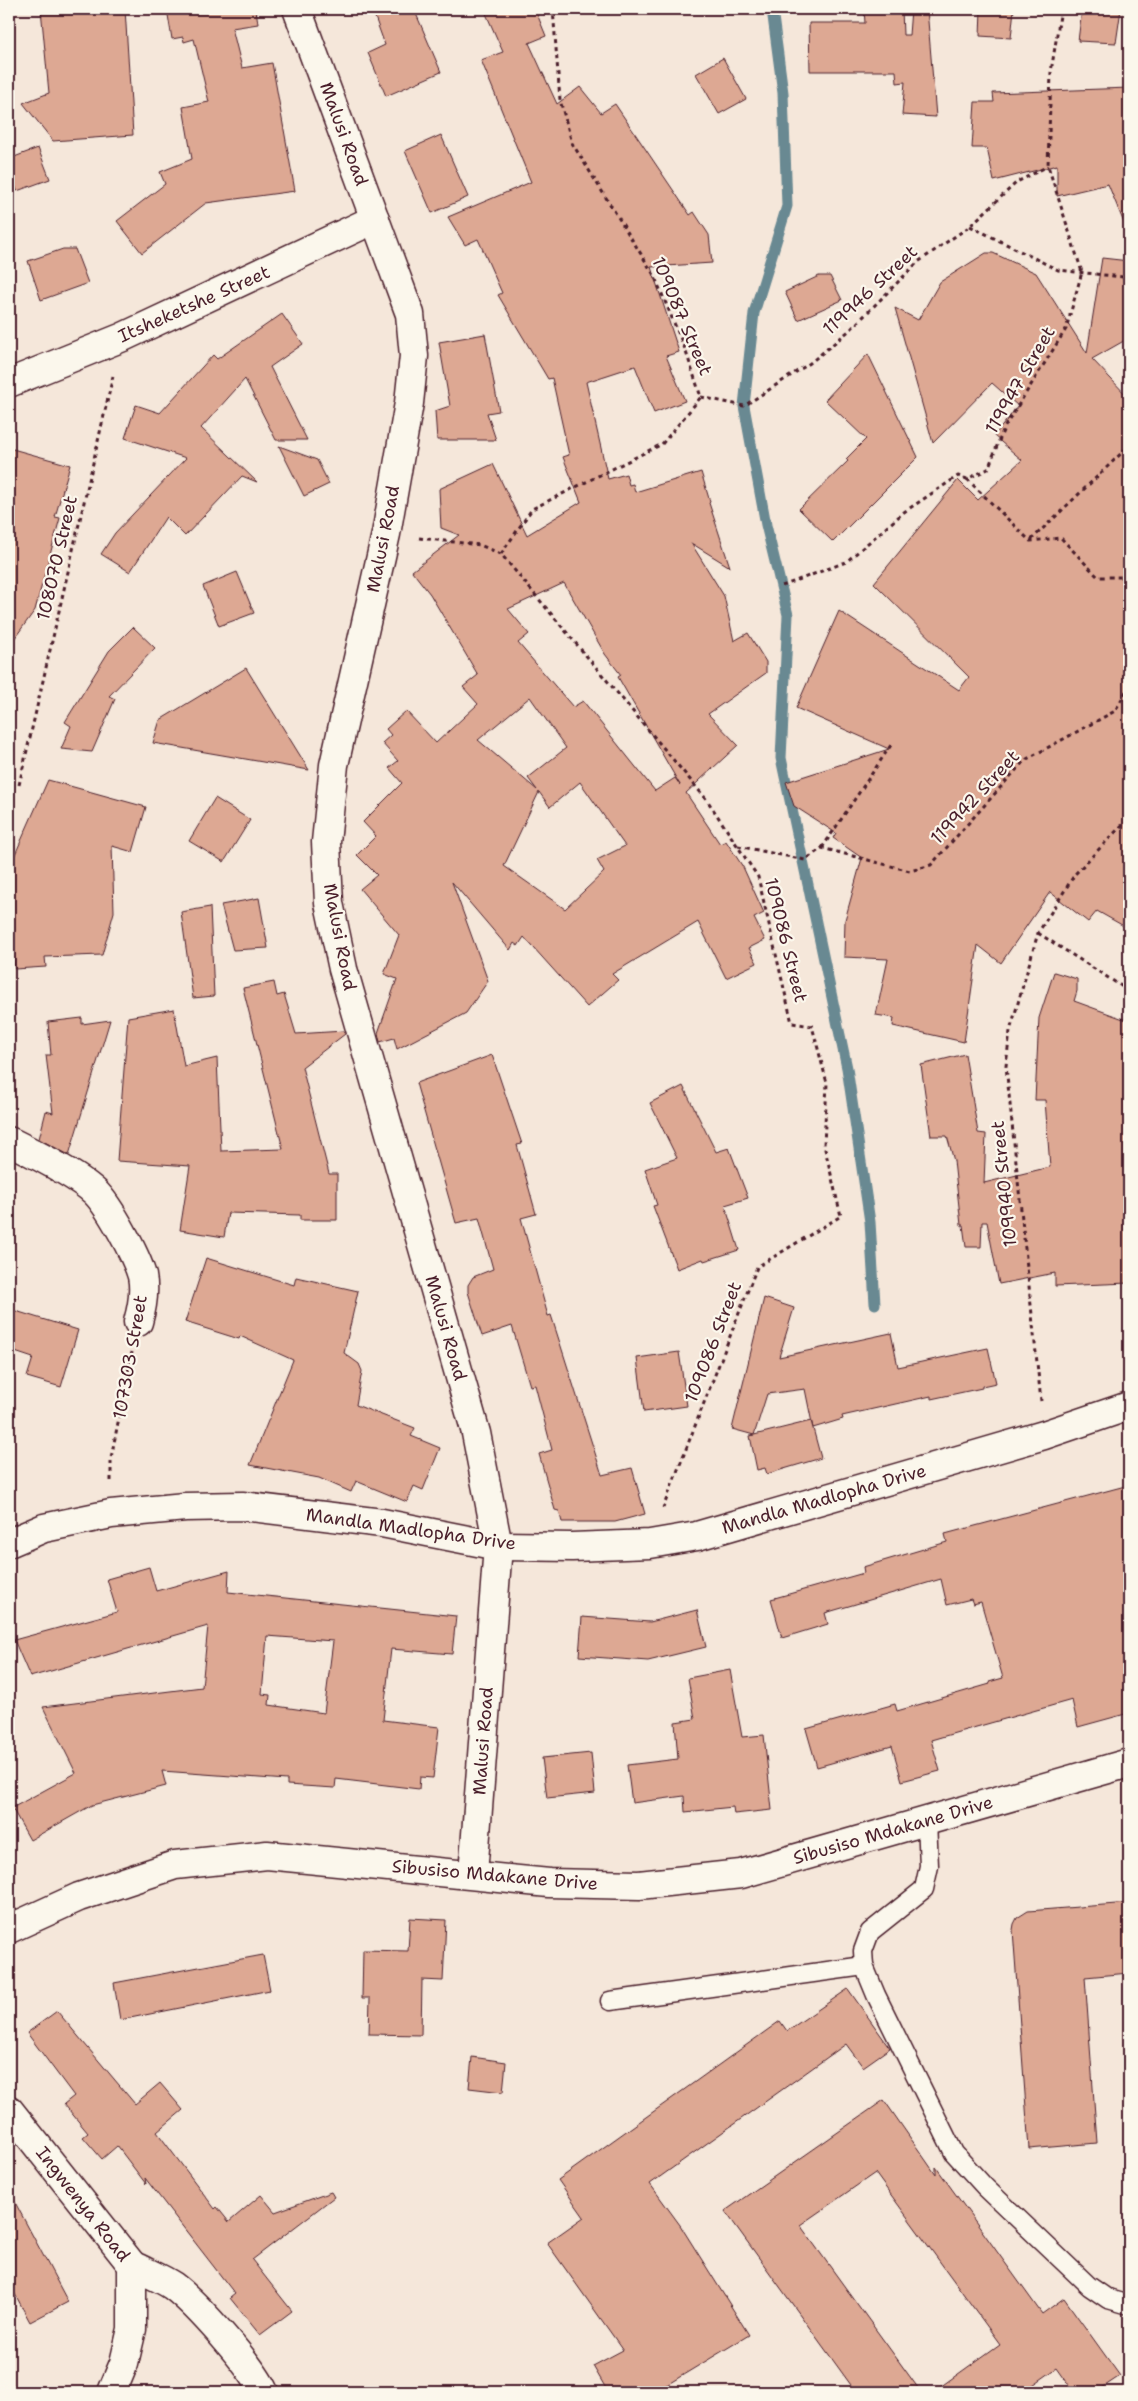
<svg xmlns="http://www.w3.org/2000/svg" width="1138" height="2401" viewBox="0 0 1138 2401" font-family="'Shantell Sans',sans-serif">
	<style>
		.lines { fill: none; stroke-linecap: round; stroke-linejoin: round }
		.stream { stroke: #698992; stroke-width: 11 }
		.building { fill: #dda893; stroke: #4a1f2b; fill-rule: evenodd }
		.lane-casing { stroke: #4a1f2b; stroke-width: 21 }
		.street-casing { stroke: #4a1f2b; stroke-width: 31 }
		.secondary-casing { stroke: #4a1f2b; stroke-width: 31 }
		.path { stroke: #4a1f2b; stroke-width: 3; stroke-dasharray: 4 4; stroke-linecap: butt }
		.lane { stroke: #fbf7ec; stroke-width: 18 }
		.street { stroke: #fbf7ec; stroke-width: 28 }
		.secondary { stroke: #fbf7ec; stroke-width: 28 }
		.labels { text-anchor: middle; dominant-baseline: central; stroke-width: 4.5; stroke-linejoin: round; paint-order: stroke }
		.street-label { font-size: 18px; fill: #4a1f2b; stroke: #fbf7ec }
	</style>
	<rect width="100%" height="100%" fill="#f5e7da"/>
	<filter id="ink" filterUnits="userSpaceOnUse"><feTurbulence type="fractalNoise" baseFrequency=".02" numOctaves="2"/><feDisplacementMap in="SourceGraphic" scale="10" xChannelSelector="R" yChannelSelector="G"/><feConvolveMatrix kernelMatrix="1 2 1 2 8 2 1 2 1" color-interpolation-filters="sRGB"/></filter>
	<g filter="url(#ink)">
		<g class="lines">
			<path class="stream" d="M772 9 783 93 787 206 754 313 744 406 766 525 788 615 781 758 847 1068 870 1222 875 1304"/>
		</g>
		<g class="building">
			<path d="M41 9H125L133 135 53 141 23 103 49 93Z"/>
			<path d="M167 9H256L258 24 232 28 242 68 272 63 295 191 206 203 142 253 117 221 165 184 160 172 192 159 183 107 209 102 194 39 184 42 183 37 172 39Z"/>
			<path d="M372 9H414L441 72 386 96 368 53 385 45Z"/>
			<path d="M484 9H535L546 36 529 43 557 104 580 87 601 113 615 104 690 215 694 212 709 235 712 263 651 267 679 352 666 356 685 401 654 413 635 366 586 382 608 479 626 474 629 485 633 484 635 492 701 472 710 502 709 503 730 567 691 543 724 596 734 641 748 633 766 662V673L708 714 738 745 686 793 720 844 726 841 743 867 764 913 754 918 765 940 749 948 757 963 726 978 698 922 612 974 618 980 587 1007 524 937 518 946 514 943 510 950 452 882 488 981 466 1013 397 1049 394 1038 380 1042 378 1033 397 979 384 974 399 935 360 889 377 875 357 855 376 836 363 822 402 783 389 768 398 761 382 743 391 735 386 729 406 711 436 743 478 704 463 687 478 675 430 594 412 571 459 535 441 528 439 489 493 464 527 535 581 502 563 457 569 455 552 378 548 379 498 295 502 293 478 239 465 245 448 217 531 182 481 60 503 52ZM564 583 605 654 621 675 618 677 680 785 675 778 655 791 583 701 573 707 518 643 529 634 508 609ZM530 697 566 748 528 778 537 790 478 740ZM580 782 625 846 597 860 604 872 565 909 504 866 539 792 550 807Z"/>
			<path d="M864 9H902L903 35H909L911 9H927L936 117 902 115 905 82 897 83 896 71H810L809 23H865Z"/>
			<path d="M981 9H1014L1011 38 980 36Z"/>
			<path d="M1082 9H1121L1116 43 1078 41Z"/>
			<path d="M723 58 746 99 719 114 696 74Z"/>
			<path d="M1129 88V235L1108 184 1057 196V165L994 181 987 148H972L975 102H994L993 93Z"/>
			<path d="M441 135 468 197 432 213 405 151Z"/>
			<path d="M38 148 50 179 17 191 9 166V159Z"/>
			<path d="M63 249H75L88 283 41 300 28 261Z"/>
			<path d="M986 253H993L1036 273 1087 353 1102 258 1129 261V338L1092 359 1129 398V929L1097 911 1088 922 1050 892 1001 963 978 945 964 1042 893 1026 894 1018 876 1015 888 959 844 957 845 920 862 858 833 838 836 833 794 806 786 782 889 749 796 708 839 611 959 690 969 677 874 583 958 480 978 500 1022 460 994 436 1018 406 992 383 933 443 895 308 918 320 940 282Z"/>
			<path d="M819 276H830L842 300 798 320 785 292Z"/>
			<path d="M282 314 303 344 270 367 307 440H276L245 379 201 428 257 482 242 476 185 536 166 517 130 572 101 554 115 533 186 458 125 438 136 405 160 413 213 355 217 359Z"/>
			<path d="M485 334 499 411 487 413 496 440H437L435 411 450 406 439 342Z"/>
			<path d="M868 354 918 457 833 542 799 509 848 461 846 459 866 439 825 400Z"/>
			<path d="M279 446 317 460 329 484 304 496Z"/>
			<path d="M9 448 70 465 55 517 60 518 35 610 9 646Z"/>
			<path d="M237 572 254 613 219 626 203 586Z"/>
			<path d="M133 627 155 648 109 696 115 699 92 752 61 749 71 726 65 722 109 651Z"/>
			<path d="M246 668 309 770 153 743 160 720Z"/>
			<path d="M48 780 146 807 133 852 112 846 114 912 102 955 45 957 46 967 15 969 9 907V883L13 859Z"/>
			<path d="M215 798 250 820 224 862 189 841Z"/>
			<path d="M259 898 268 948 233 950 221 905Z"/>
			<path d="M210 907 214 996 193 998 181 912Z"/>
			<path d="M1054 972 1077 979V991L1074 1001 1129 1021V1283L1055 1286V1273L999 1284 987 1222H982L981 1247H966L963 1225H961L954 1161 947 1136H931L921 1065 965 1054 978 1133 986 1134 984 1183 1050 1167 1045 1100H1035L1039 1018Z"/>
			<path d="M274 982 277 996 284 994 296 1034 344 1031 345 1034 302 1067 329 1174H337V1220H300V1215L228 1213 224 1237 180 1230 190 1166 117 1161 128 1017 174 1009 184 1066 217 1058 221 1151 283 1149 243 988Z"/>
			<path d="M82 1018V1024L110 1020 69 1155 39 1139 46 1111 53 1113 46 1055H51L48 1022Z"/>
			<path d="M492 1055 522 1144 517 1145 536 1214 521 1218 548 1316 551 1315 602 1475 632 1468 645 1514 615 1522H562L559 1511 555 1510 539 1454 552 1450 535 1385 530 1386 512 1326 482 1336 468 1292V1285L473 1277 493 1269 479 1218 456 1223 416 1083Z"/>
			<path d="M683 1086 716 1152 729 1148 748 1198 725 1205 739 1250 704 1261 703 1259 677 1269 653 1206 657 1205 645 1169 677 1158 650 1103Z"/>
			<path d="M206 1258 294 1285 296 1277 358 1291 344 1353 359 1364 362 1371 356 1405 415 1428 411 1436 440 1448 423 1490 414 1486 407 1502 356 1481 351 1492 319 1478 250 1465 293 1360 240 1336 239 1339 185 1322Z"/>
			<path d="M764 1298 794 1308 779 1357 891 1333 898 1367 988 1348 996 1383 982 1386V1388L931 1399V1396L842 1416 843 1419 813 1428 805 1389 767 1394 754 1435 732 1429Z"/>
			<path d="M9 1309 78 1330 61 1387 27 1377 33 1358 9 1350Z"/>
			<path d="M679 1352 687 1406 644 1412 637 1358Z"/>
			<path d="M811 1421 821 1458 767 1474 765 1468 757 1470 750 1436Z"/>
			<path d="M1129 1485V1713L1078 1727 1072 1700 955 1733 931 1740 940 1771 902 1781 892 1746 817 1767 806 1729 895 1704 897 1711 990 1684 989 1682 1003 1678 981 1602 973 1604 971 1599 947 1605 941 1579 825 1613 828 1624 782 1638 771 1599 864 1573 863 1567 947 1542 945 1534Z"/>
			<path d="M149 1567 156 1591 229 1571 228 1592 456 1616 452 1654 391 1649 383 1720 439 1727 433 1778 420 1777 419 1789 336 1779 335 1788 287 1785V1780L162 1771 166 1786 92 1805 30 1840 12 1808 76 1773 43 1707 202 1687 208 1626 30 1677 14 1640 117 1612 107 1579ZM267 1636 333 1641 324 1713 269 1705 270 1695 262 1694Z"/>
			<path d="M697 1610 706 1647 648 1661 579 1656 582 1617 650 1622Z"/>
			<path d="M730 1670 742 1737 764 1735 772 1810 734 1814 733 1807 685 1812 684 1796 632 1803 627 1765 678 1759 675 1722 695 1719 688 1678Z"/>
			<path d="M591 1753 595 1793 547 1798 542 1758Z"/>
			<path d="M1129 1903V1973L1085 1977 1097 2143 1029 2149 1013 1930 1014 1924 1017 1918 1028 1911Z"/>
			<path d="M410 1918 446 1920 443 1981 422 1980 421 2035 369 2034 370 1998H362L363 1950 408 1951Z"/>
			<path d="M263 1955 270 1990 120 2020 114 1983Z"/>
			<path d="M848 1989 890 2048 863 2067 846 2044 650 2184 680 2225 749 2335 655 2392H608L593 2366 623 2350 547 2243 584 2217 558 2180 780 2021 787 2031Z"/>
			<path d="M57 2011 135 2104 160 2083 183 2110 157 2132 215 2209 217 2207 229 2222 261 2195 275 2212 331 2192 334 2197 252 2260 292 2311 260 2335 230 2298 235 2294 145 2178 146 2184 117 2146 102 2159 83 2137 88 2133 64 2104 74 2096 27 2033Z"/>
			<path d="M472 2057 506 2062 503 2092 469 2088Z"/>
			<path d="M884 2100 936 2175V2167L1042 2314 1064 2298 1120 2376 1096 2392H1074L1057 2368 1023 2392H933L1000 2344 875 2173 800 2225 921 2392H856L725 2211Z"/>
			<path d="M9 2191 68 2302 30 2322 9 2283Z"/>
		</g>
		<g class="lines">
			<defs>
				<g id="lane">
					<path d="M927 1821 929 1866 924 1889 870 1932 863 1951 864 1966 876 1995 954 2153 985 2187 1089 2286 1108 2299 1129 2305"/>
					<path d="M610 2001 864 1966"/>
				</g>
				<g id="street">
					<path d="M297 9 410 314 414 356 409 403 386 534 334 765 326 842 329 903 343 969 476 1433 498 1546 473 1874"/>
					<path d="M9 383 123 337 375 219"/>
					<path d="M9 1141C33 1153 76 1174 95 1192 110 1207 136 1255 142 1276 145 1291 142 1308 138 1322"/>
					<path d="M9 1543 44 1528 111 1514 185 1507 242 1506 382 1523 498 1546 572 1547 650 1544 697 1536 1044 1435 1129 1406"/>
					<path d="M9 2110 132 2265V2329L124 2363 112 2392"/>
					<path d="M132 2265C145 2272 161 2278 173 2286 197 2304 252 2366 264 2392"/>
				</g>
				<path id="secondary" d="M9 1929 79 1897 175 1865 267 1855 549 1883 639 1885 741 1874 1129 1763"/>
			</defs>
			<use href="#lane" class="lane-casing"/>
			<use href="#street" class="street-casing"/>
			<use href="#secondary" class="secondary-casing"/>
			<g class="path">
				<path d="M970 226 1058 270 1123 277 1129 280"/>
				<path d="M701 397 744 406 810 363 850 330 918 262 970 226 1017 182 1048 166"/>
				<path d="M967 479 1030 541 1061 538 1098 577H1129"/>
				<path d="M419 538 480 545 501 554 707 800 758 877 792 1023 812 1026 827 1083 824 1145 841 1216 757 1267 663 1508"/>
				<path d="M1031 540 1129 446"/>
				<path d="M501 554 532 509 662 444 701 397 685 349 654 275 572 143 560 100 553 9"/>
				<path d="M782 586 846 562 904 512 958 476 967 479 988 469 1004 428 1066 329 1082 272 1048 166 1051 72 1061 9"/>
				<path d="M19 785 113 376"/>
				<path d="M738 846 805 860 822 848 910 871 931 865 1025 760 1115 711 1129 686"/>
				<path d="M822 848 893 742"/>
				<path d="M1038 933 1129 991"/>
				<path d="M1041 1401 1006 1066 1010 1031 1038 933 1075 874 1129 818"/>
				<path d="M111 1481V1458L132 1352"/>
			</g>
			<use href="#lane" class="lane"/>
			<use href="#street" class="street"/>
			<use href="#secondary" class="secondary"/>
		</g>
	</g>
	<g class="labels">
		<g class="street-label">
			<text transform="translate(344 134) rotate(70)">Malusi Road</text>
			<text transform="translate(870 290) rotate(-43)">119946 Street</text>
			<text transform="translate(194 304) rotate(-24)">Itsheketshe Street</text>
			<text transform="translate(682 316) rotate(67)">109087 Street</text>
			<text transform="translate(1020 380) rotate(-60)">119947 Street</text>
			<text transform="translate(383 539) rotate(-79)">Malusi Road</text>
			<text transform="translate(57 558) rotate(-77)">108070 Street</text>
			<text transform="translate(975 797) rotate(-47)">119942 Street</text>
			<text transform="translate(340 937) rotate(79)">Malusi Road</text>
			<text transform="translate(786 940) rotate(76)">109086 Street</text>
			<text transform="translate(1004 1184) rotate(-96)">109940 Street</text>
			<text transform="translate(446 1328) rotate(74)">Malusi Road</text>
			<text transform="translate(713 1342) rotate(-69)">109086 Street</text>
			<text transform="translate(130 1357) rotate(-80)">107303 Street</text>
			<text transform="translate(824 1499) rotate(-16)">Mandla Madlopha Drive</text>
			<text transform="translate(411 1529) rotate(8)">Mandla Madlopha Drive</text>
			<text transform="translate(483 1741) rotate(-86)">Malusi Road</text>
			<text transform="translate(893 1830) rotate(-16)">Sibusiso Mdakane Drive</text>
			<text transform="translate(495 1875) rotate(5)">Sibusiso Mdakane Drive</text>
			<text transform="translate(83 2204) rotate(52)">Ingwenya Road</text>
		</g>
	</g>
	<rect width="1138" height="2401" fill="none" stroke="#fbf7ec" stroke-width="30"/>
	<rect x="15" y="15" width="1108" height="2371" fill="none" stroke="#4a1f2b" stroke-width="2" filter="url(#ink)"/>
</svg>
